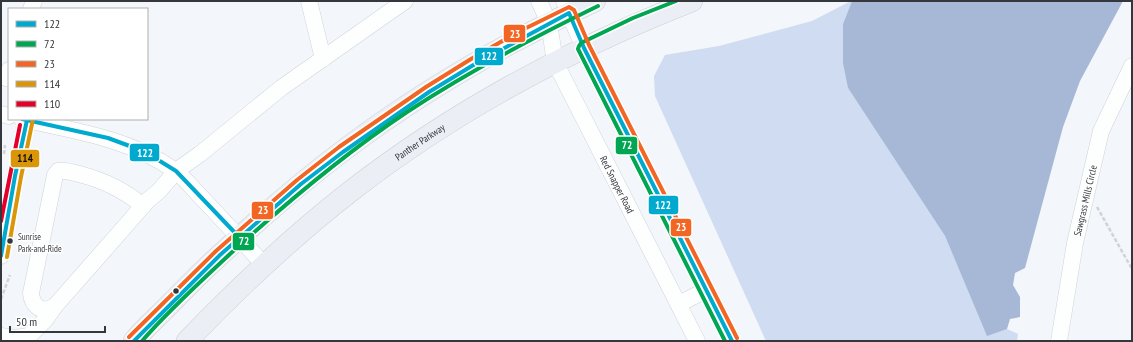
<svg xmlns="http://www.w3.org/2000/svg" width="1133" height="342" viewBox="0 0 1133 342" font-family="'PT Sans Narrow',sans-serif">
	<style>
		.green { fill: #cfdcf1 }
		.water { fill: #a6b8d5 }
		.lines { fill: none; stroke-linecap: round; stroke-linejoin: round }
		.minor-casing { stroke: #d0d3d7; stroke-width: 17 }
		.major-casing { stroke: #ced0d3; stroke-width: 22 }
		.path { stroke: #d2d3d6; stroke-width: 2.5; stroke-dasharray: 4 2; stroke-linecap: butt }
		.minor { stroke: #fdfefe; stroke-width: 16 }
		.major { stroke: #ebeff5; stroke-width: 21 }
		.bus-1-casing { stroke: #fff; stroke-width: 7 }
		.bus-2-casing { stroke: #fff; stroke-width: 7 }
		.bus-3-casing { stroke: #fff; stroke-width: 7 }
		.bus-4-casing { stroke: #fff; stroke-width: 7 }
		.bus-5-casing { stroke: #fff; stroke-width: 7 }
		.bus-1 { stroke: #00a9ce; stroke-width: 4 }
		.bus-2 { stroke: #00a651; stroke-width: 4 }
		.bus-3 { stroke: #f26522; stroke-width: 4 }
		.bus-4 { stroke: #da9509; stroke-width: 4 }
		.bus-5 { stroke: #e4002b; stroke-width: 4 }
		.bus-dot { fill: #34373c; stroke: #fff; stroke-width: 1.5 }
		.labels { text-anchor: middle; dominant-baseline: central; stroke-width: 3; stroke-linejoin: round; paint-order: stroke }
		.bus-label { font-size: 9px; fill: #34373c; stroke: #fff; text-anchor: start }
		.street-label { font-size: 10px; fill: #34373c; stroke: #fff }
		.line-badge { stroke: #fff; stroke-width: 1.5 }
		.badge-label { font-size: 11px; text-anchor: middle; font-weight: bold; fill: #fff }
		.pale-badge-label { font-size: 11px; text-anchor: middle; font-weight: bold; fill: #111 }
	</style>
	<rect width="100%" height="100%" fill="#f3f6fa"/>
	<path class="green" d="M851 1H852L843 24 848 88 945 236 987 335 1007 329 1018 334 1017 341H766L655 96 654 76 665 55 719 46 812 21Z"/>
	<path class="water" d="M852 1H1123L1080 81 1063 127 1025 268 1015 273 1013 285 1020 297V317L1010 319 1007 329 987 336 945 236 848 88 843 63V24Z"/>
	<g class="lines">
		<defs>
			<g id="minor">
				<path d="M309 1 323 59"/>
				<path id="s1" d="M539 1 549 23 555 62 697 341"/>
				<path d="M564 1 584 48 732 341"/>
				<path d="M31 9 34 1"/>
				<path d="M6 78 9 70"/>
				<path d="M1 114 9 116"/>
				<path d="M22 119C75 131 128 138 174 170 184 177 193 189 202 198 223 220 243 242 264 265"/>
				<path d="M1 256 15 176 27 120"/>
				<path d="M679 304 706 290"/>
				<path d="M55 306C43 314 32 307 31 293L55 175 58 171C65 170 72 172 79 174 103 180 124 190 143 206"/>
				<path d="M1 336 15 338 29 336 45 320 55 306 121 231 147 201 159 191 176 171 200 154 281 88 405 1"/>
				<path id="s2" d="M1059 341 1075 243 1101 131 1132 66"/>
			</g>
			<g id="major">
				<path d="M134 341C143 330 154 320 163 311 182 292 200 273 219 256 259 219 300 183 344 150 422 91 507 42 595 1"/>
				<path id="s3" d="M187 341C238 288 292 237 351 191 454 111 570 49 692 1"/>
			</g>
		</defs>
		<use href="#minor" class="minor-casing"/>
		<use href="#major" class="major-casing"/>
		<g class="path">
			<path d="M4 154 5 145"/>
			<path d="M1097 207 1132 269"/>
			<path d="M1 299 10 275"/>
		</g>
		<use href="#minor" class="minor"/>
		<use href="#major" class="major"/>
		<defs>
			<g id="bus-1">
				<path d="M22 119 108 138 135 148 155 158 176 171 239 237"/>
				<path d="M1 256 15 176 27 120"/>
				<path d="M134 341 220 255 301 184 343 152 429 92 475 64 569 13 584 48 732 341"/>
			</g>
			<g id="bus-2">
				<path d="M676 1 633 18 581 43 579 46 578 49 725 341"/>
				<path d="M142 341C169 310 200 282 230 254 286 203 344 154 407 112 468 72 532 38 598 6"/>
			</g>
			<path id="bus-3" d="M129 337 216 251 297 180 339 147 426 87 471 59 518 32 569 7 574 10 589 45 737 338"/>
			<path id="bus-4" d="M7 257 21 177 33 119"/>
			<path id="bus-5" d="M1 221 20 125"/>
		</defs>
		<use href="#bus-1" class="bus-1-casing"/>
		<use href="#bus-2" class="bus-2-casing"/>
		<use href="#bus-3" class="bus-3-casing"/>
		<use href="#bus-4" class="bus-4-casing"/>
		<use href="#bus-5" class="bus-5-casing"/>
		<use href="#bus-1" class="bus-1"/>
		<use href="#bus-2" class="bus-2"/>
		<use href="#bus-3" class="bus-3"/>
		<use href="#bus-4" class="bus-4"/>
		<use href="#bus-5" class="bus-5"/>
	</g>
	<g class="bus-dot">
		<circle cx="10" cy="241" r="3.5"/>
		<circle cx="176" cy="291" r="3.5"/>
	</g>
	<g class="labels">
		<g class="bus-label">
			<text x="18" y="236">Sunrise<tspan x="18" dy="12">Park-and-Ride</tspan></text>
		</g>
		<g class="street-label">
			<text stroke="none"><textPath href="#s3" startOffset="307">Panther Parkway</textPath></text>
			<text stroke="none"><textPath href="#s1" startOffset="201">Red Snapper Road</textPath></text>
			<text stroke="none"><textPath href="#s2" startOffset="143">Sawgrass Mills Circle</textPath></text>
		</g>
	</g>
	<g class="line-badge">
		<rect x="503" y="24" width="23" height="19" rx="4" fill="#f26522"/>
		<rect x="474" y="47" width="30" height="19" rx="4" fill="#00a9ce"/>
		<rect x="615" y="136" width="23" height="19" rx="4" fill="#00a651"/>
		<rect x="129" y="143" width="31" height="19" rx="4" fill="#00a9ce"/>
		<rect x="10" y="149" width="30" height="19" rx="4" fill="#da9509"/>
		<rect x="648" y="195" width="31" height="20" rx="4" fill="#00a9ce"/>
		<rect x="251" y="201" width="23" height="19" rx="4" fill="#f26522"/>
		<rect x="670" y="218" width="22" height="19" rx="4" fill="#f26522"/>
		<rect x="232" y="232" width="23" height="19" rx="4" fill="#00a651"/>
	</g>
	<g class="badge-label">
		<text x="515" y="38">23</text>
		<text x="489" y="60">122</text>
		<text x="627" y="149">72</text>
		<text x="145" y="157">122</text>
		<text x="663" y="209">122</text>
		<text x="263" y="214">23</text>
		<text x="681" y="231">23</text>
		<text x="244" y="245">72</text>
	</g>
	<g class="pale-badge-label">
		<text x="25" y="162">114</text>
	</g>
	<rect width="1133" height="342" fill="none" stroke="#34373c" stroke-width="4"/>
	<rect x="8" y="8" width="140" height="112" fill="#ffffff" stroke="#aeafb1"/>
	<rect x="16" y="21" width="20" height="6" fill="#00a9ce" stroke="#aeafb1"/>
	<text x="44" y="28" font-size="12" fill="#34373c">122</text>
	<rect x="16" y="41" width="20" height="6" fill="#00a651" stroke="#aeafb1"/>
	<text x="44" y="48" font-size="12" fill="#34373c">72</text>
	<rect x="16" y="61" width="20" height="6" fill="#f26522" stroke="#aeafb1"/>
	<text x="44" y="68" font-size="12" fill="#34373c">23</text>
	<rect x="16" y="81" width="20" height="6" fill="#da9509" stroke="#aeafb1"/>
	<text x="44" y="88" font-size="12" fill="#34373c">114</text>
	<rect x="16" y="101" width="20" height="6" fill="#e4002b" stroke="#aeafb1"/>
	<text x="44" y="108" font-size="12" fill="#34373c">110</text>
	<path d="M10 326v6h95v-6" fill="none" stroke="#34373c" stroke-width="2"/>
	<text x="16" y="326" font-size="12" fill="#34373c" stroke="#ffffff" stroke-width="3" paint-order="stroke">50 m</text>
</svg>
